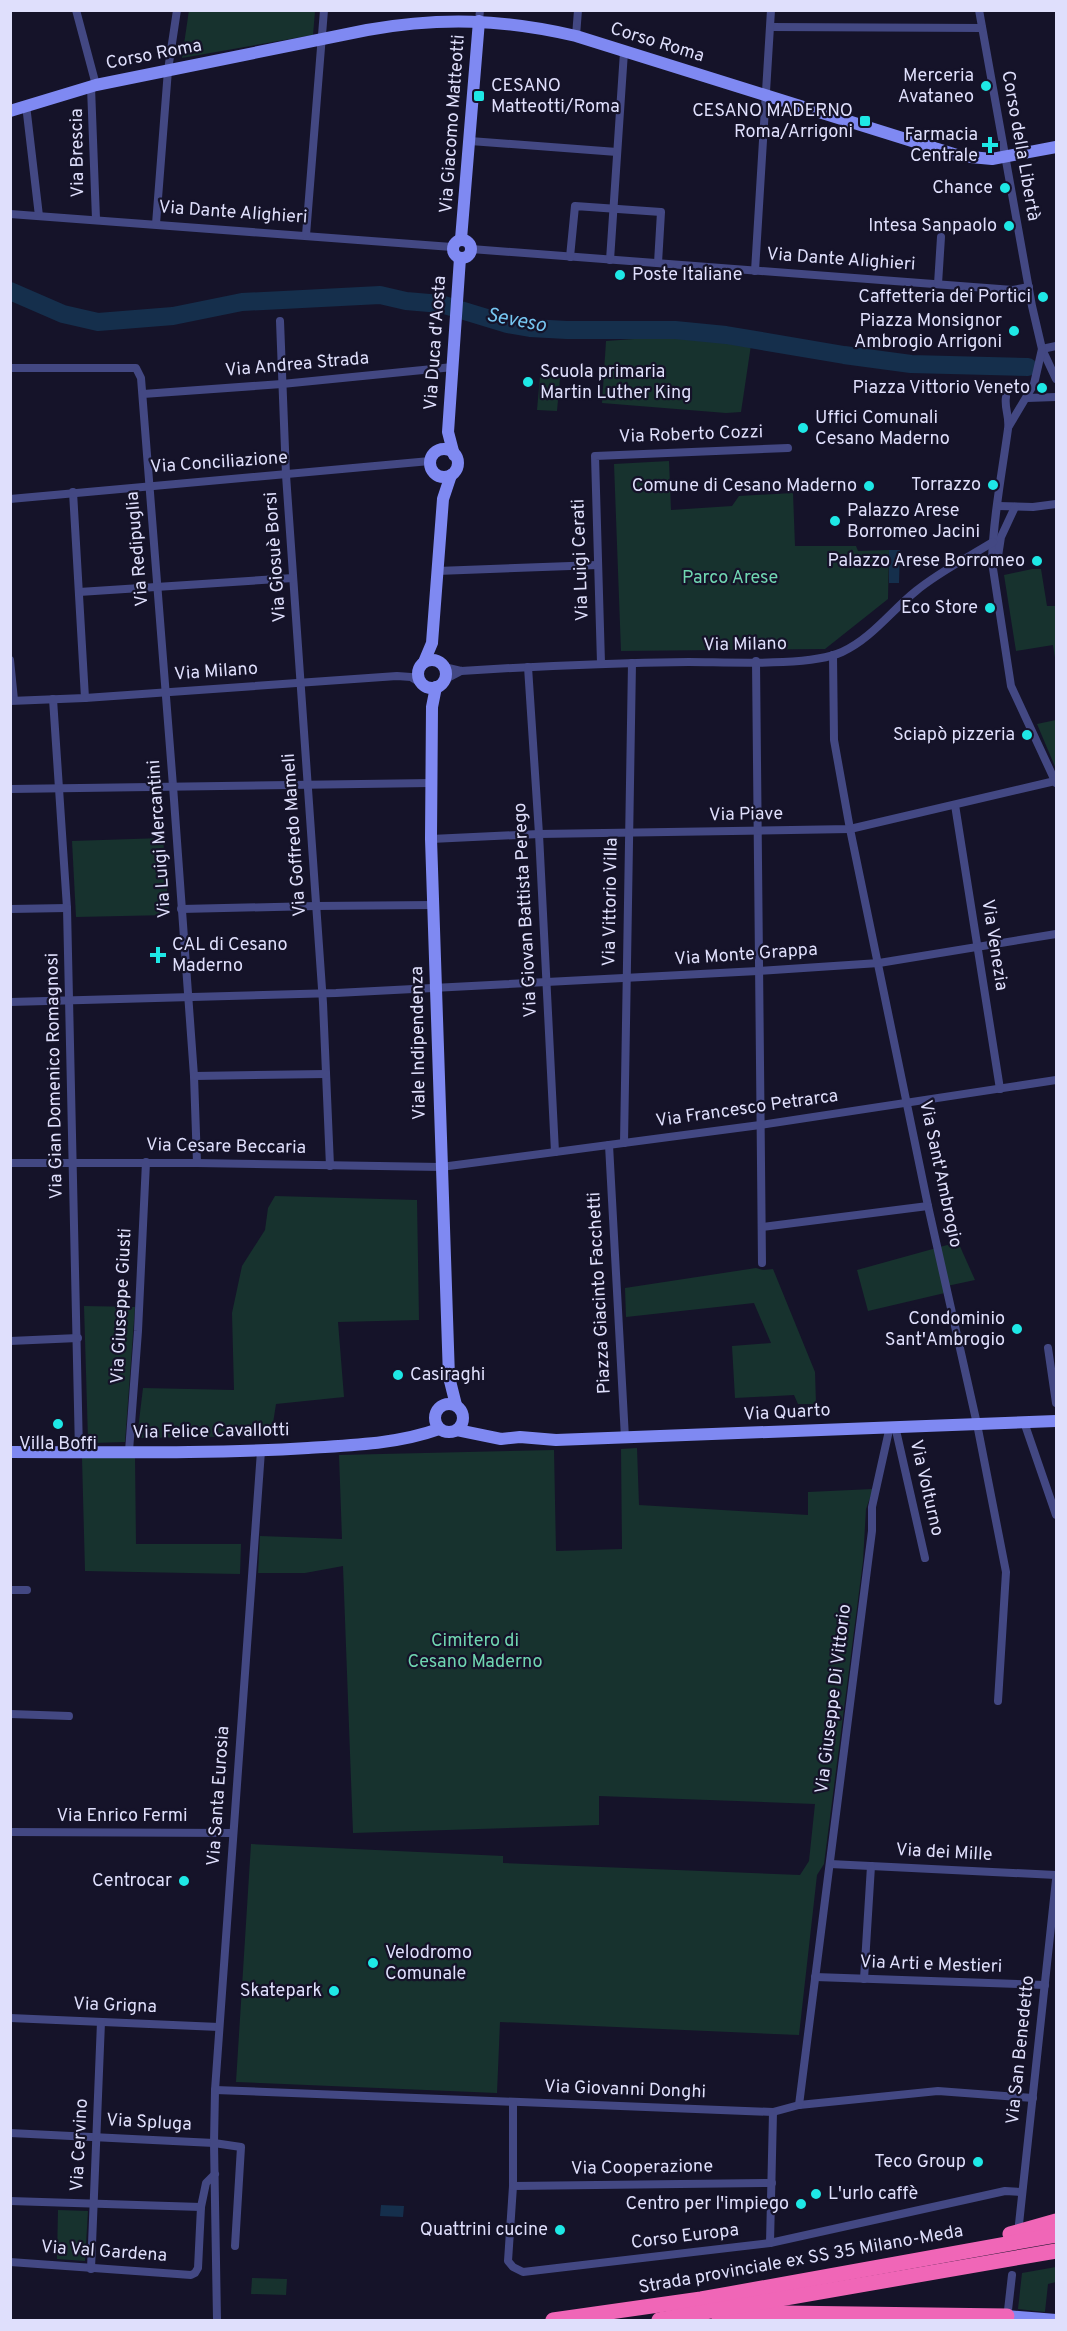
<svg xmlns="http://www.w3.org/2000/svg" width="1067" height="2331" viewBox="0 0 1067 2331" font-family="Overpass,sans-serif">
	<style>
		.green { fill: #17322e }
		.water { fill: #152f4c }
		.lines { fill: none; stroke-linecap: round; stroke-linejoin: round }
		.river { stroke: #152f4c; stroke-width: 18 }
		.street { stroke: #434883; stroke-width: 8 }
		.secondary { stroke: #7f89f2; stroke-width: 12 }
		.highway { stroke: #f066b7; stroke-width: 15 }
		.poi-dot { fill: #1ee8e6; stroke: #151329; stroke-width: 2 }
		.labels { text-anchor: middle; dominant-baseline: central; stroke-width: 4.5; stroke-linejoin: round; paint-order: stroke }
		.street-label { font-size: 18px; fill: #dfdffc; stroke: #151329 }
		.poi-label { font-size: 18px; fill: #dfdffc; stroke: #151329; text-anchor: end }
		.park-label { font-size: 18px; fill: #70d6b1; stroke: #151329 }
		.water-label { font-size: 20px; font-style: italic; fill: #77c6f1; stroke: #151329 }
	</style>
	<rect width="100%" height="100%" fill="#151329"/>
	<g class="green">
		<path d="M189 10 315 11 313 35 182 58Z"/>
		<path d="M648 338 700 339 751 345 741 412 726 413 602 403 606 341Z"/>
		<path d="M540 376 560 378 557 411 537 410Z"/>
		<path d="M669 461 671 510 732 506 739 496 793 493 795 546H856L858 551 889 550 888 599 825 649 621 651 614 464Z"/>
		<path d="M1032 569H1041L1047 606H1056V664L1053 645 1016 651 1004 575Z"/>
		<path d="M1056 720V769L1037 724Z"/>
		<path d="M163 838 169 915 76 917 72 841Z"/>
		<path d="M275 1196 417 1200 419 1320 338 1322 344 1397 276 1404 271 1436 137 1438 143 1388 234 1390 232 1313 242 1266 265 1230 268 1208Z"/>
		<path d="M958 1242 975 1280 947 1286 949 1292 868 1311 857 1270Z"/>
		<path d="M756 1268 763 1270 773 1269 815 1372 816 1404H798L794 1395 735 1398 732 1346 771 1343 754 1303 626 1317 625 1288Z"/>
		<path d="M84 1306 135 1307 125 1442 93 1443 88 1439Z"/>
		<path d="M637 1448 639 1505 808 1515V1492L873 1489 866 1509 863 1561 824 1864 817 1875 799 2035 500 2022 497 2093 236 2082 251 1844 503 1856V1863L800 1875 809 1861 815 1804 599 1796V1825L353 1833 343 1566 305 1573H258L260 1536 342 1539 339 1455 554 1450 556 1551 622 1549 621 1449Z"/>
		<path d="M135 1457 136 1544H241L240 1574 85 1571 82 1458Z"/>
		<path d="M58 2210 88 2211 85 2261 57 2259Z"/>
		<path d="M1056 2267V2282L1048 2284 1045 2312 1018 2309 1022 2273Z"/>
		<path d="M252 2278 287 2279 286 2295 251 2294Z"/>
	</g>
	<g class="water">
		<path d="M889 550H900L899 583H889Z"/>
		<path d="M381 2205 404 2206 403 2217 380 2216Z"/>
	</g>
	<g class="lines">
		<path class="river" d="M10 291 63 314 98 322 173 316 242 302 380 295 406 301 441 304 507 324 530 328 567 330H675L726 335 844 355 911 364 1028 367"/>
		<g class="street">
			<path d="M76 10 96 85"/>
			<path d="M979 10 1032 306 1042 349 1056 379"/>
			<path d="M479 21 480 10"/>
			<path d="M771 27 982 28"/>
			<path d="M576 36 578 10"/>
			<path d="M91 87 96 219"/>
			<path d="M26 105 39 216"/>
			<path d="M470 141 617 152"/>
			<path d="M10 214 452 247"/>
			<path d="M156 224 168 70 177 10"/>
			<path d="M306 235 324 10"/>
			<path d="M471 249 1013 290 1029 287"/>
			<path d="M570 257 575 206 661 212 658 263"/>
			<path d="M610 260 624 52"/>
			<path d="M755 271 771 10"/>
			<path d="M938 284 941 237"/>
			<path d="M280 321 286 475 323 1003 330 1166"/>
			<path d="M1042 349 1056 346"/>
			<path d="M10 368H136L141 378 173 786 194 1076 197 1163"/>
			<path d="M143 394 282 384 453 367"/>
			<path d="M1006 397C1004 408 1010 417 1008 429 1002 473 993 518 992 562L1011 686 1056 783"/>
			<path d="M1027 398 1056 397"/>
			<path d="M1009 426 1034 384 1042 349"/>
			<path d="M73 492 85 698"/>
			<path d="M10 499 430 461"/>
			<path d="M998 506 1033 507 1056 504"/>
			<path d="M997 563 1001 537 1015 507"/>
			<path d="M437 571 598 565"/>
			<path d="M79 592 293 578"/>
			<path d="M833 655 834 740 850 829 928 1206 977 1424 1006 1572 998 1701"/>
			<path d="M10 660 14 700"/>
			<path d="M756 661 762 1263"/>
			<path d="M601 663 595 456 788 448"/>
			<path d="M444 667 461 671C537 666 613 663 689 662 727 662 809 667 842 652 871 639 892 610 916 591 939 572 967 558 993 542"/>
			<path d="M528 667 539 834 555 1152"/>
			<path d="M444 680 461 671"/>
			<path d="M53 699 67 908 79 1452"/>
			<path d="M10 701 85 698 397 676 411 677 421 683"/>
			<path d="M10 789 431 783"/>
			<path d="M955 805 1000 1089"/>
			<path d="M431 839 539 834 850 829 1055 781"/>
			<path d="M10 909 67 908"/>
			<path d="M181 909 316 906 434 905"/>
			<path d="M10 1002 336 993 758 971 879 963 1056 934"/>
			<path d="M194 1076 326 1074"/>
			<path d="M624 1143 632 663"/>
			<path d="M609 1145 625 1438"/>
			<path d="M10 1163H197L441 1167 760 1125 1056 1080"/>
			<path d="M762 1227 928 1206"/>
			<path d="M10 1341 78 1338"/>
			<path d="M1048 1348 1056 1403"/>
			<path d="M1024 1422 1056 1515"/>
			<path d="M895 1426 925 1558"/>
			<path d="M129 1451 138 1331 146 1162"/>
			<path d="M10 1590H27"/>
			<path d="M10 1714 69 1716"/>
			<path d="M10 1832 233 1833"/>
			<path d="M830 1864 1056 1875"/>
			<path d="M815 1977 1045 1985"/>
			<path d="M864 1979 871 1866"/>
			<path d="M10 2018 219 2027"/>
			<path d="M215 2090 773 2112 799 2105 938 2091 1033 2098"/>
			<path d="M513 2103V2186L508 2261 513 2267 523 2272 770 2243 1005 2191 1022 2192"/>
			<path d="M799 2105 868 1562 872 1531V1507L890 1426"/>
			<path d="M10 2133 214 2143 241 2147 235 2246"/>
			<path d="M513 2186 772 2183"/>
			<path d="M10 2201 201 2207"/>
			<path d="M1019 2224 1056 1880"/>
			<path d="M770 2243 773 2112"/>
			<path d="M10 2262 191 2275 195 2273 198 2268 201 2207 206 2183 215 2174"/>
			<path d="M91 2269 101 2022"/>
			<path d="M1007 2319 1012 2275"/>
			<path d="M217 2320 214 2143 215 2090 261 1451"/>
		</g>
		<g class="secondary">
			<path d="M10 111 96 85 367 30C440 17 504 19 576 36L960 156 992 159 1056 147"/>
			<path d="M461 239 479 21"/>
			<circle cx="462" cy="249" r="9"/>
			<circle cx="444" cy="463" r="14"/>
			<path d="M454 455 448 432 460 258"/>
			<circle cx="432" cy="674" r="14"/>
			<path d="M424 662 432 643 443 499 451 475"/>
			<path d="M436 687 432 707 431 839 449 1377 456 1405"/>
			<circle cx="449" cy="1418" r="14"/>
			<path d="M457 1430 501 1439 520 1437 556 1440 1056 1421"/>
			<path d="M10 1452C110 1452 209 1454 308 1448 352 1445 397 1444 439 1429"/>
			<path d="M1007 2316 1056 2320"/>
		</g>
		<g class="highway">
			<path d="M1010 2234 1056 2221"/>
			<path d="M719 2319 782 2313 1007 2316"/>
			<path d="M553 2320 701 2299 1056 2235"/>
			<path d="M659 2320 1056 2251"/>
		</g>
	</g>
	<g class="poi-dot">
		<circle cx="986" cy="86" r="6"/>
		<rect x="473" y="90" width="12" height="12" rx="3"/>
		<rect x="859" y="115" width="12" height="12" rx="3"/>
		<path d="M987 136h6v6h6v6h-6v6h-6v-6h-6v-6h6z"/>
		<circle cx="1005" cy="188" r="6"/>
		<circle cx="1009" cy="226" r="6"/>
		<circle cx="620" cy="275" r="6"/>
		<circle cx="1043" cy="297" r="6"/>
		<circle cx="1014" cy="331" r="6"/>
		<circle cx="528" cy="382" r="6"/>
		<circle cx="1042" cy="388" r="6"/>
		<circle cx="803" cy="428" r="6"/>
		<circle cx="993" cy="485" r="6"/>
		<circle cx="869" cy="486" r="6"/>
		<circle cx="835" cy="521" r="6"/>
		<circle cx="1037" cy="561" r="6"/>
		<circle cx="990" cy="608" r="6"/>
		<circle cx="1027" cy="735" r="6"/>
		<path d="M155 946h6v6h6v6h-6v6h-6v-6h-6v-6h6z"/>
		<circle cx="1017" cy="1329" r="6"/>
		<circle cx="398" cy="1375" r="6"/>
		<circle cx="58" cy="1424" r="6"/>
		<circle cx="184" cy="1881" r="6"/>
		<circle cx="373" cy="1963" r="6"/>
		<circle cx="334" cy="1991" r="6"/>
		<circle cx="978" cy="2162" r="6"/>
		<circle cx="816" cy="2194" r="6"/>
		<circle cx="801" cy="2204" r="6"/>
		<circle cx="560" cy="2230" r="6"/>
	</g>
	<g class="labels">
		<g class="street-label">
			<text transform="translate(657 43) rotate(17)">Corso Roma</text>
			<text transform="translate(154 55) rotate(-11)">Corso Roma</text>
			<text transform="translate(453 124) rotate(-86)">Via Giacomo Matteotti</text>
			<text transform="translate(1020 146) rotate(80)">Corso della Libertà</text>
			<text transform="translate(78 153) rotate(-91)">Via Brescia</text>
			<text transform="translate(233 213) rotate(4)">Via Dante Alighieri</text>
			<text transform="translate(841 260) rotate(4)">Via Dante Alighieri</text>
			<text transform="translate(436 343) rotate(-86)">Via Duca d'Aosta</text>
			<text transform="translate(297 365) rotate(-5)">Via Andrea Strada</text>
			<text transform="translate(691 435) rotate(-2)">Via Roberto Cozzi</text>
			<text transform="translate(219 463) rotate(-4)">Via Conciliazione</text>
			<text transform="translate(138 549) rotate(-95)">Via Redipuglia</text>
			<text transform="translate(276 557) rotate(-94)">Via Giosuè Borsi</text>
			<text transform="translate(581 560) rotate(-92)">Via Luigi Cerati</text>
			<text transform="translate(745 645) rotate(-1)">Via Milano</text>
			<text transform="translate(216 672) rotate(-4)">Via Milano</text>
			<text transform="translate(746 815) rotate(-1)">Via Piave</text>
			<text transform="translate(295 835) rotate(-94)">Via Goffredo Mameli</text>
			<text transform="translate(160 839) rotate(-94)">Via Luigi Mercantini</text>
			<text transform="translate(611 902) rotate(-89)">Via Vittorio Villa</text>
			<text transform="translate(526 910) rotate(-93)">Via Giovan Battista Perego</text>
			<text transform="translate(994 945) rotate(81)">Via Venezia</text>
			<text transform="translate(746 955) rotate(-4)">Via Monte Grappa</text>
			<text transform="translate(419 1043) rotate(-91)">Viale Indipendenza</text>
			<text transform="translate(55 1076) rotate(-91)">Via Gian Domenico Romagnosi</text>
			<text transform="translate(747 1109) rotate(-8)">Via Francesco Petrarca</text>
			<text transform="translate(226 1147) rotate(1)">Via Cesare Beccaria</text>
			<text transform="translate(940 1174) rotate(78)">Via Sant'Ambrogio</text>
			<text transform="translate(600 1293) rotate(-93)">Piazza Giacinto Facchetti</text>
			<text transform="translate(122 1306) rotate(-87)">Via Giuseppe Giusti</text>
			<text transform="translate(787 1413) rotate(-3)">Via Quarto</text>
			<text transform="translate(211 1432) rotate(-1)">Via Felice Cavallotti</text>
			<text transform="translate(926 1488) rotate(77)">Via Volturno</text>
			<text transform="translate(834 1699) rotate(-83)">Via Giuseppe Di Vittorio</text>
			<text transform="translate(219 1796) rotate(-86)">Via Santa Eurosia</text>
			<text x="122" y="1816">Via Enrico Fermi</text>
			<text transform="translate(944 1853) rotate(3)">Via dei Mille</text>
			<text transform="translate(931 1965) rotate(2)">Via Arti e Mestieri</text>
			<text transform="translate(115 2006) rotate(2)">Via Grigna</text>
			<text transform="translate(1021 2050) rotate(-84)">Via San Benedetto</text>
			<text transform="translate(625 2090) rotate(2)">Via Giovanni Donghi</text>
			<text transform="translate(149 2123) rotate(3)">Via Spluga</text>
			<text transform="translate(80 2145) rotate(-87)">Via Cervino</text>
			<text transform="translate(642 2168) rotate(-1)">Via Cooperazione</text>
			<text transform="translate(685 2237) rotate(-7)">Corso Europa</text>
			<text transform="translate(104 2252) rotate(4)">Via Val Gardena</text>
			<text transform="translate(801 2260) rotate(-10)">Strada provinciale ex SS 35 Milano-Meda</text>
		</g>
		<g class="poi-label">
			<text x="974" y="76">Merceria<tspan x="974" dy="21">Avataneo</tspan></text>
			<text x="491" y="86" text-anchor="start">CESANO<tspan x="491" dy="21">Matteotti/Roma</tspan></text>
			<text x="853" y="111">CESANO MADERNO<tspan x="853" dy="21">Roma/Arrigoni</tspan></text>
			<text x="978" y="135">Farmacia<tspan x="978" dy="21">Centrale</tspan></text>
			<text x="993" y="188">Chance</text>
			<text x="997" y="226">Intesa Sanpaolo</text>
			<text x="632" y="275" text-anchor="start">Poste Italiane</text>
			<text x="1031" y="297">Caffetteria dei Portici</text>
			<text x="1002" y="321">Piazza Monsignor<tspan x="1002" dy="21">Ambrogio Arrigoni</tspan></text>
			<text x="540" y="372" text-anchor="start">Scuola primaria<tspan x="540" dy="21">Martin Luther King</tspan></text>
			<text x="1030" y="388">Piazza Vittorio Veneto</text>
			<text x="815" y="418" text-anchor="start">Uffici Comunali<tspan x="815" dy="21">Cesano Maderno</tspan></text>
			<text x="981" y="485">Torrazzo</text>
			<text x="857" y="486">Comune di Cesano Maderno</text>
			<text x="847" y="511" text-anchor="start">Palazzo Arese<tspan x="847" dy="21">Borromeo Jacini</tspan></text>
			<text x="1025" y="561">Palazzo Arese Borromeo</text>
			<text x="978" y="608">Eco Store</text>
			<text x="1015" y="735">Sciapò pizzeria</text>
			<text x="172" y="945" text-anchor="start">CAL di Cesano<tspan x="172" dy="21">Maderno</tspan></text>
			<text x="1005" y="1319">Condominio<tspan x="1005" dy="21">Sant'Ambrogio</tspan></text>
			<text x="410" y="1375" text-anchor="start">Casiraghi</text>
			<text x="58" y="1444" text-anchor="middle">Villa Boffi</text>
			<text x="172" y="1881">Centrocar</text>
			<text x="385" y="1953" text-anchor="start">Velodromo<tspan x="385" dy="21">Comunale</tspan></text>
			<text x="322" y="1991">Skatepark</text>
			<text x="966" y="2162">Teco Group</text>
			<text x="828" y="2194" text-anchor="start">L'urlo caffè</text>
			<text x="789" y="2204">Centro per l'impiego</text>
			<text x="548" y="2230">Quattrini cucine</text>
		</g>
		<g class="park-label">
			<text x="730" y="578">Parco Arese</text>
			<text x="475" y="1641">Cimitero di<tspan x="475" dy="21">Cesano Maderno</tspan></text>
		</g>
		<g class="water-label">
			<text transform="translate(516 321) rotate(11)">Seveso</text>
		</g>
	</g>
	<rect width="1067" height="2331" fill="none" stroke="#dfdffc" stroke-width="24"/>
</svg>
